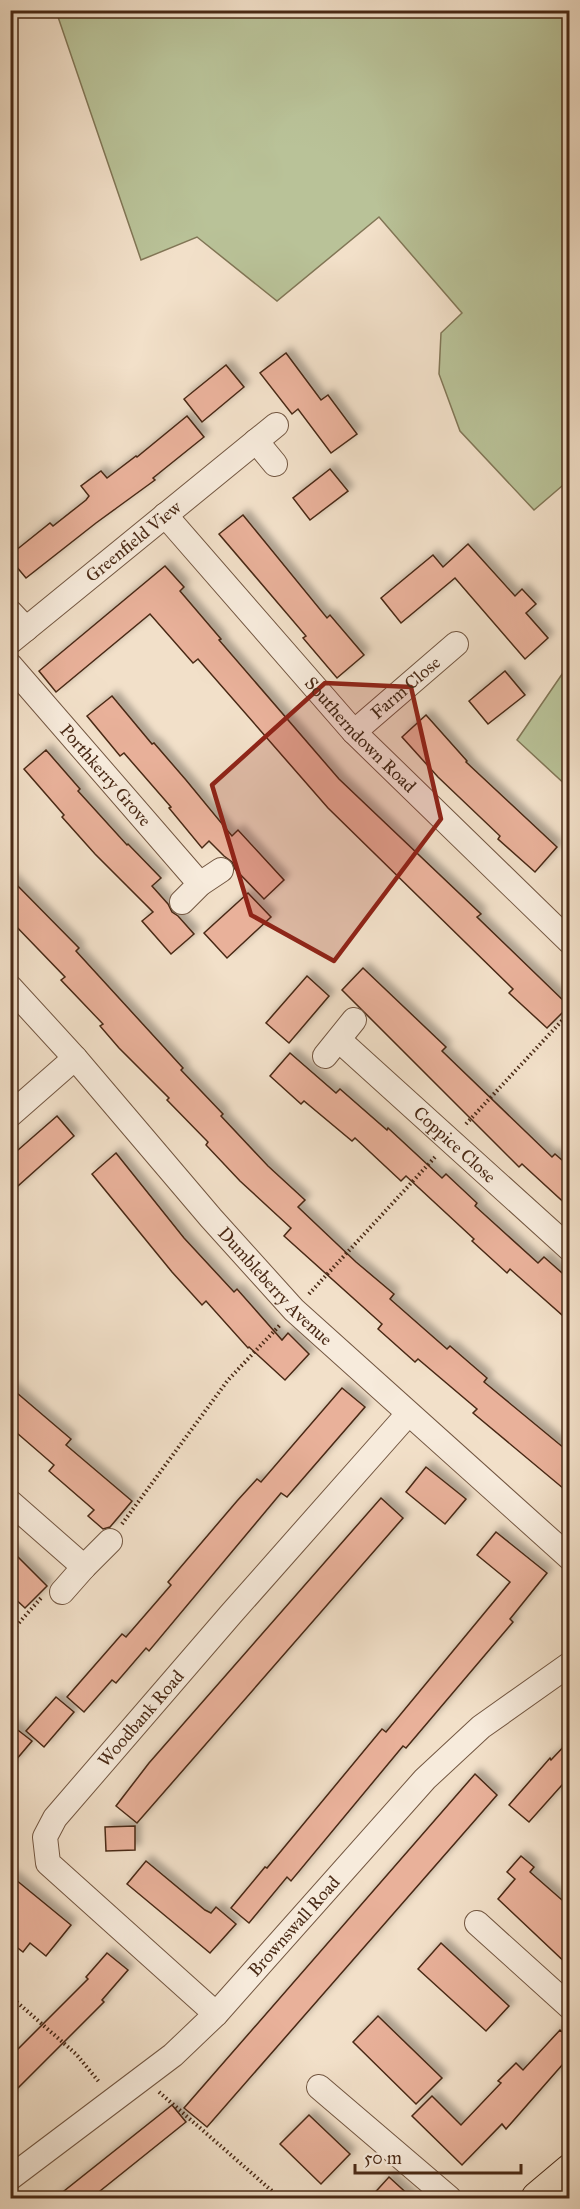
<svg xmlns="http://www.w3.org/2000/svg" width="580" height="2209" viewBox="0 0 580 2209" font-family="'IM FELL Great Primer',serif">
	<style>
		.green { fill: #b9c298; stroke: #817656; stroke-width: 1.5 }
		.building { fill: #e9b19a; stroke: #492915; stroke-width: 1.5; filter: url(#shadow) }
		.lines { fill: none; stroke-linecap: round; stroke-linejoin: round }
		.street-casing { stroke: #735742; stroke-width: 26 }
		.primary-casing { stroke: #492915; stroke-width: 35 }
		.path { stroke: #492915; stroke-width: 4; stroke-dasharray: 1.5 3; stroke-linecap: butt }
		.street { stroke: #f7ebdc; stroke-width: 24 }
		.primary { stroke: #f2e0c9; stroke-width: 33 }
		.marked { fill: #8f2418; fill-opacity: 0.2; stroke: #8f2418; stroke-width: 4.5; stroke-linejoin: round }
		.labels { text-anchor: middle; dominant-baseline: central; stroke-width: 5; stroke-linejoin: round; paint-order: stroke }
		.street-label { font-size: 18px; fill: #492915; stroke: #f7ebdc }
	</style>
	<defs>
		<filter id="shadow"><feDropShadow dx="5.5" dy="-5.5" stdDeviation="3" flood-color="#0004"/></filter>
	</defs>
	<rect width="100%" height="100%" fill="#f2e0c9"/>
	<filter id="stains"><feTurbulence type="fractalNoise" baseFrequency=".00333" numOctaves="4"/><feColorMatrix values="0 0 0 0 .2 0 0 0 0 .09 0 0 0 0 .02 0 0 0 .5 -.17"/></filter>
	<radialGradient id="worn" r=".72"><stop offset=".6" stop-color="#630" stop-opacity="0"/><stop offset="1" stop-color="#630" stop-opacity=".3"/></radialGradient>
	<g class="green">
		<path d="M56 11H569V480L534 510 460 431 439 374 441 333 462 313 379 217 277 301 197 237 141 260Z"/>
		<path d="M569 664V788L517 740Z"/>
	</g>
	<g class="building">
		<path d="M286 353 321 400 328 395 357 434 331 453 298 409 292 414 260 373Z"/>
		<path d="M226 365 244 387 202 422 184 399Z"/>
		<path d="M187 416 204 437 153 478 155 480 96 523 26 578 10 559V555L50 523 53 526 86 500 89 496 81 486 101 471 107 478 136 456 137 457Z"/>
		<path d="M330 469 348 491 310 520 293 498Z"/>
		<path d="M243 515 327 618 330 615 364 655 337 678 303 638 306 636 219 534Z"/>
		<path d="M468 544 515 596 522 589 536 604 526 613 548 638 525 659 455 578 401 623 381 598 433 555 443 567Z"/>
		<path d="M165 566 184 587 180 591 221 639 219 640 339 779 481 914 477 917 569 1006 547 1028 509 993 513 989 328 808 198 659 193 663 150 614 56 692 39 671Z"/>
		<path d="M505 671 525 695 488 724 469 701Z"/>
		<path d="M112 696 152 744 154 743 186 780 232 836 238 830 284 880 264 899 235 869 232 862 224 856 209 841 202 848 169 808 171 807 124 753 120 756 87 716Z"/>
		<path d="M426 715 467 761 466 762 557 847 535 872 498 839 500 836 438 777 402 737Z"/>
		<path d="M46 750 80 789 78 791 127 845 128 844 161 878 152 886 168 904 172 912 178 916 194 934 171 954 142 921 153 912 95 854 62 817 64 815 24 769Z"/>
		<path d="M10 878 79 948 76 951 183 1068 181 1070 223 1114 221 1116 268 1166 305 1200 298 1207 356 1262 394 1294 390 1299 447 1349 450 1346 487 1378 484 1382 570 1453V1494L473 1413 477 1409 418 1359 415 1362 378 1329 382 1324 284 1236 291 1228 240 1181 206 1145 208 1142 167 1100 169 1098 119 1048 100 1026 103 1024 61 980 65 977 10 920Z"/>
		<path d="M248 893 271 917 227 958 204 933Z"/>
		<path d="M363 968 446 1047 442 1051 552 1157 555 1154 570 1167V1208L522 1164 519 1167 342 990Z"/>
		<path d="M307 976 329 996 289 1043 266 1023Z"/>
		<path d="M290 1053 336 1093 340 1089 387 1130 388 1128 442 1178 446 1174 477 1203 475 1206 538 1263 544 1257 570 1280V1322L510 1269 507 1273 472 1241 474 1239 406 1176 401 1181 355 1138 352 1141 304 1101 301 1104 270 1076Z"/>
		<path d="M57 1116 74 1136 10 1193V1157Z"/>
		<path d="M116 1153 184 1238 234 1292 237 1289 282 1340 288 1333 309 1354 285 1380 249 1347 248 1348 206 1301 202 1305 172 1272 92 1174Z"/>
		<path d="M10 1387 71 1439 66 1445 132 1501 110 1527 103 1529 88 1516 94 1510 49 1471 54 1465 10 1427Z"/>
		<path d="M342 1388 365 1407 287 1497 281 1493 149 1651 146 1648 116 1683 112 1680 84 1712 67 1697 122 1634 126 1637 171 1585 168 1582 237 1501 257 1479 261 1482Z"/>
		<path d="M426 1467 466 1499 445 1524 406 1492Z"/>
		<path d="M381 1498 403 1518 137 1823 116 1806 149 1763Z"/>
		<path d="M496 1532 547 1573 510 1619 513 1622 406 1748 403 1746 291 1881 287 1877 249 1923 231 1908 265 1867 267 1868 382 1729 386 1732 510 1582 477 1555Z"/>
		<path d="M10 1549 47 1586 25 1608 10 1594Z"/>
		<path d="M56 1697 74 1712 44 1747 26 1731Z"/>
		<path d="M10 1724 32 1741 10 1767Z"/>
		<path d="M570 1740V1776L529 1822 509 1805 550 1758 551 1760Z"/>
		<path d="M475 1774 497 1795 207 2127 184 2108Z"/>
		<path d="M135 1826V1850L106 1851 105 1827Z"/>
		<path d="M521 1856 534 1867 530 1872 570 1907V1967L498 1899 515 1879 507 1872Z"/>
		<path d="M146 1861 205 1910 211 1913 216 1907 236 1924 210 1953 127 1884Z"/>
		<path d="M10 1875 71 1925 46 1956 30 1943 23 1952 10 1942Z"/>
		<path d="M441 1943 509 2006 486 2031 418 1969Z"/>
		<path d="M107 1953 128 1970 102 2000 104 2002 10 2096V2057L88 1979 86 1977Z"/>
		<path d="M378 2016 442 2078 416 2104 353 2042Z"/>
		<path d="M560 2030 570 2039V2056L506 2129 502 2124 462 2165 412 2116 432 2096 461 2125 501 2083 498 2081 516 2063 523 2070Z"/>
		<path d="M172 2105 186 2122 90 2199H54Z"/>
		<path d="M309 2115 350 2154 321 2184 280 2144Z"/>
		<path d="M389 2177 413 2199H369Z"/>
	</g>
	<g class="lines">
		<defs>
			<g id="street">
				<path d="M256 441 275 464"/>
				<path id="s1" d="M165 515 354 732 570 942"/>
				<path d="M10 612 26 629"/>
				<path id="s2" d="M10 642 276 425"/>
				<path id="s3" d="M10 665 200 884"/>
				<path id="s4" d="M354 732 456 644"/>
				<path d="M182 902 200 884 221 870"/>
				<path id="s5" d="M10 987 75 1058 211 1218 294 1310 570 1558"/>
				<path id="s6" d="M339 1040 570 1249"/>
				<path d="M325 1056 354 1020"/>
				<path d="M10 1115 75 1058"/>
				<path d="M10 1502 84 1567"/>
				<path d="M62 1592 84 1567 110 1541"/>
				<path d="M477 1923 570 2007"/>
				<path id="s7" d="M216 2014 48 1863 45 1837 55 1818 231 1614 408 1414"/>
				<path d="M319 2087 449 2198"/>
				<path id="s8" d="M10 2178 173 2055 216 2014 425 1779 481 1727 570 1664"/>
			</g>
			<path id="primary" d="M538 2198 570 2171"/>
		</defs>
		<use href="#street" class="street-casing"/>
		<use href="#primary" class="primary-casing"/>
		<g class="path">
			<path d="M466 1124 570 1012"/>
			<path d="M309 1294 436 1156"/>
			<path d="M122 1524 228 1380 280 1325"/>
			<path d="M10 1633 41 1598"/>
			<path d="M10 1996 76 2054 100 2083"/>
			<path d="M159 2092 280 2198"/>
		</g>
		<use href="#street" class="street"/>
		<use href="#primary" class="primary"/>
	</g>
	<path class="marked" d="M325 683 411 687 441 819 334 961 251 915 212 785Z"/>
	<g class="labels">
		<g class="street-label">
			<text stroke="none"><textPath href="#s2" startOffset="159">Greenfield View</textPath></text>
			<text stroke="none"><textPath href="#s4" startOffset="68">Farm Close</textPath></text>
			<text stroke="none"><textPath href="#s1" startOffset="294">Southerndown Road</textPath></text>
			<text stroke="none"><textPath href="#s3" startOffset="146">Porthkerry Grove</textPath></text>
			<text stroke="none"><textPath href="#s6" startOffset="156">Coppice Close</textPath></text>
			<text stroke="none"><textPath href="#s5" startOffset="400">Dumbleberry Avenue</textPath></text>
			<text stroke="none"><textPath href="#s7" startOffset="405">Woodbank Road</textPath></text>
			<text stroke="none"><textPath href="#s8" startOffset="381">Brownswall Road</textPath></text>
		</g>
	</g>
	<rect width="580" height="2209" fill="none" stroke="#f2e0c9" stroke-width="36"/>
	<rect x="12" y="12" width="556" height="2185" fill="none" stroke="#492915" stroke-width="3"/>
	<rect x="18" y="18" width="544" height="2173" fill="none" stroke="#492915" stroke-width="1.5"/>
	<path d="M355 2164v9h166v-9" fill="none" stroke="#492915" stroke-width="3"/>
	<text x="364" y="2164" font-size="18" fill="#492915" stroke="#f7ebdc" stroke-width="4.5" paint-order="stroke">50 m</text>
	<rect width="100%" height="100%" filter="url(#stains)"/>
	<rect width="100%" height="100%" fill="url(#worn)"/>
</svg>
